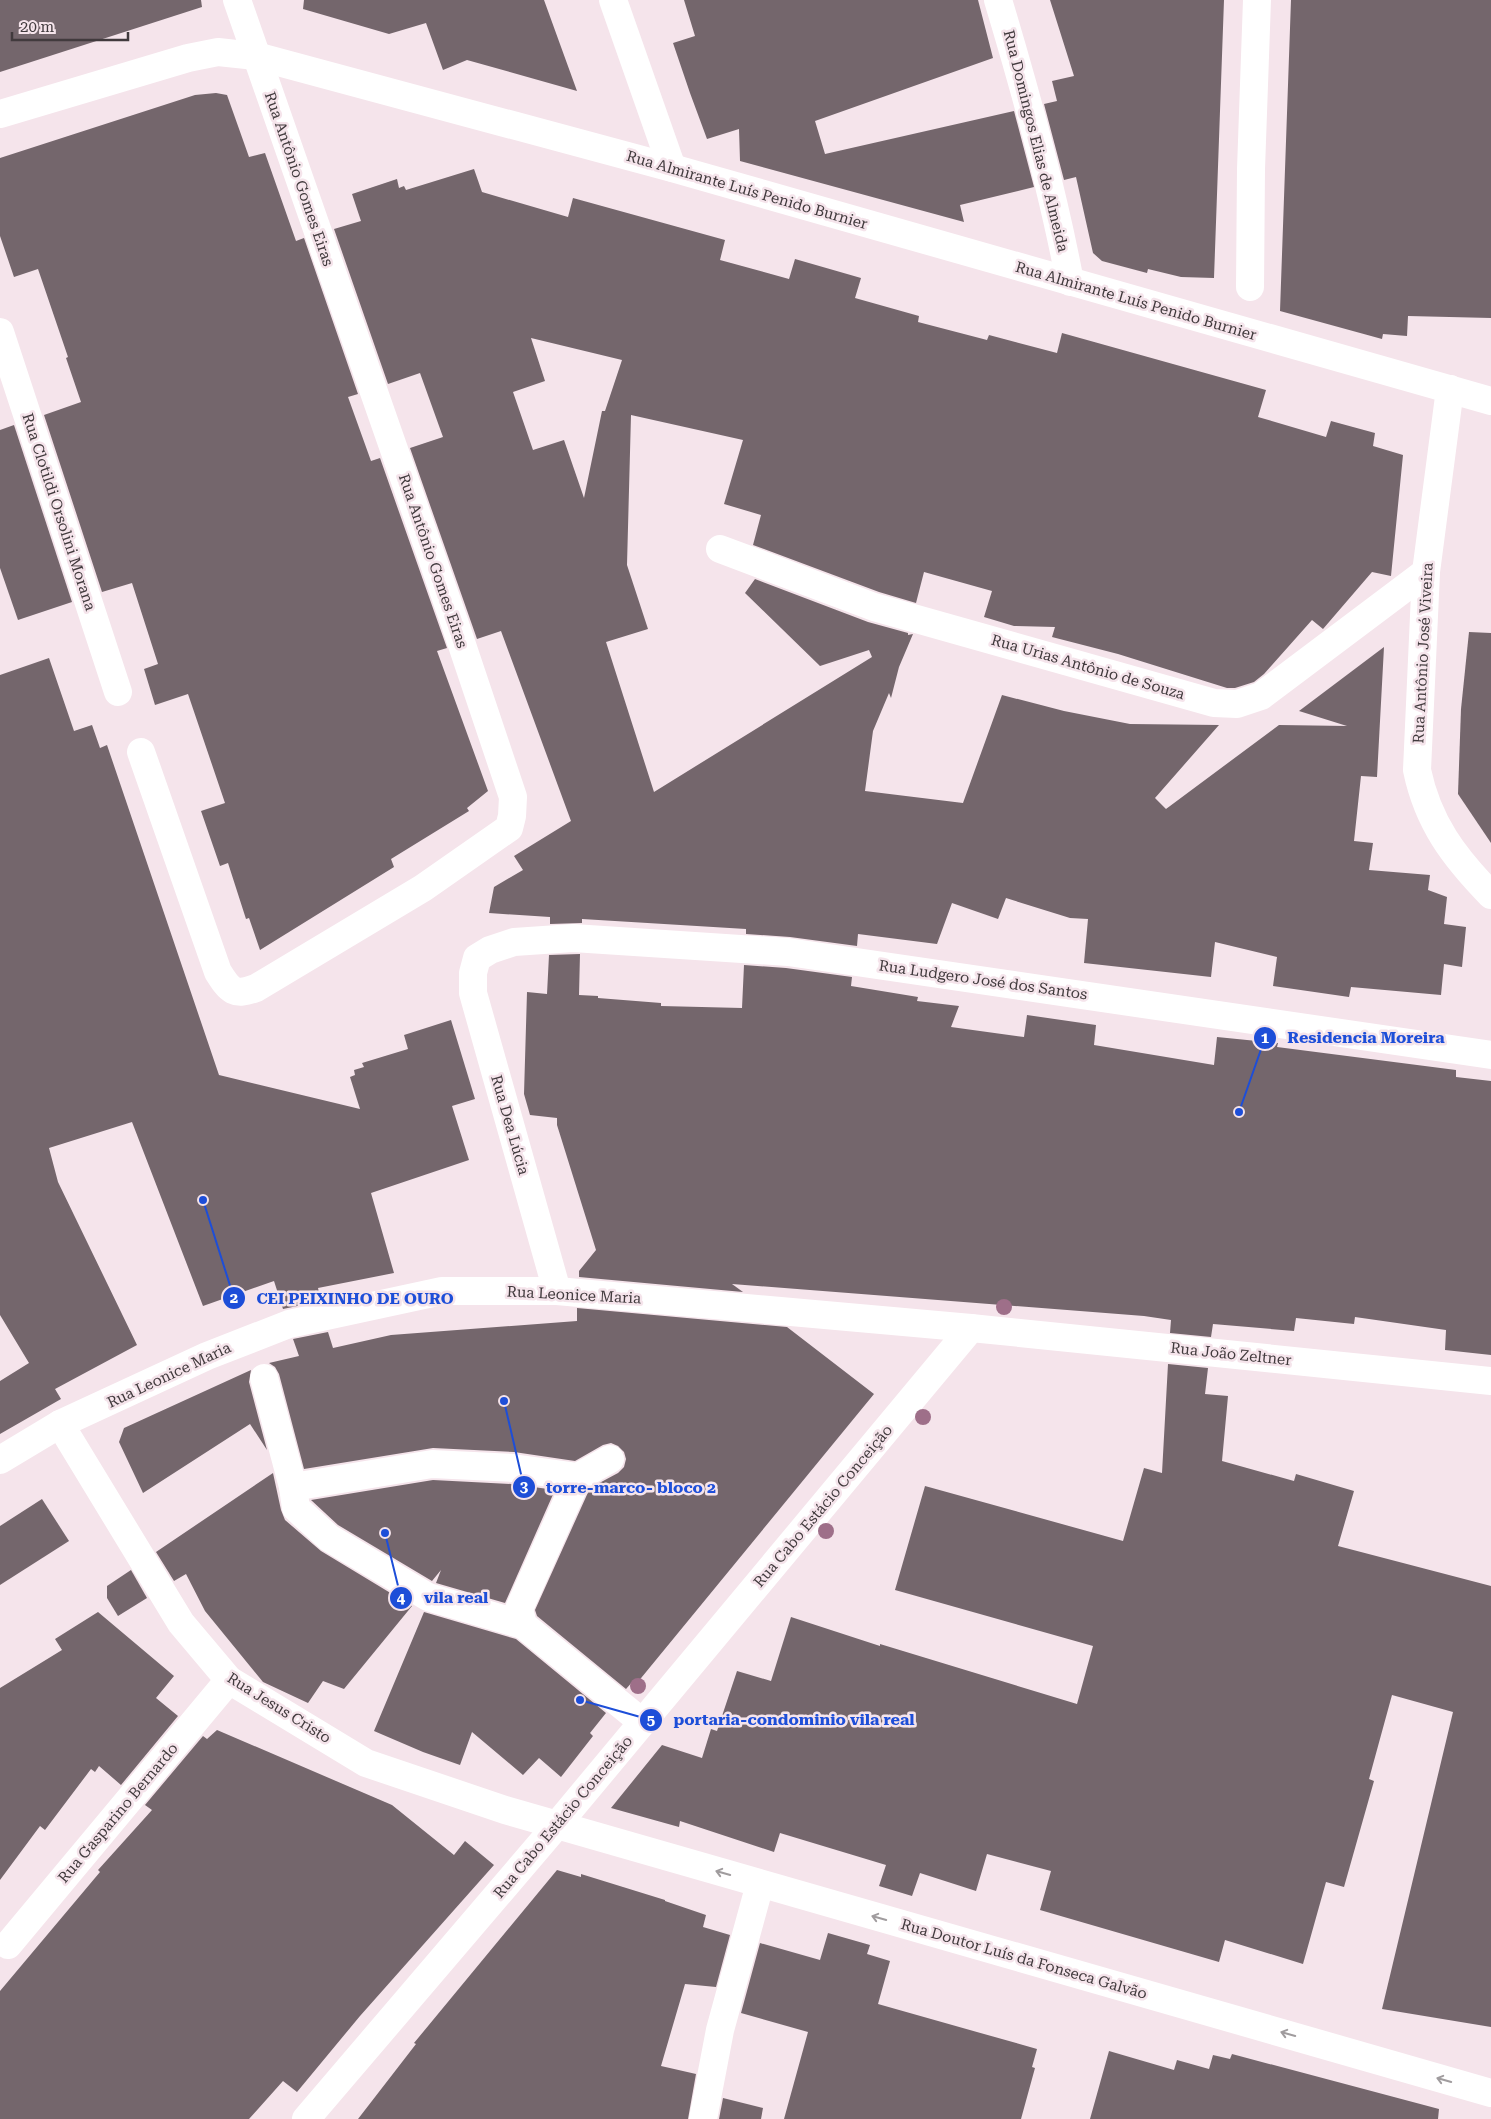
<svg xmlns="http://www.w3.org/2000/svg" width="1491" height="2119" viewBox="0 0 1491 2119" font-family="'Roboto Serif',serif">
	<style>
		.building { fill: #74666c; fill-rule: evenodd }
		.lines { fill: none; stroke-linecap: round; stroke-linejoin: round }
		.minor { stroke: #fff; stroke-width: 28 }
		.tree { fill: #9e6f89 }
		.oneway { stroke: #a09c9e }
		.labels { text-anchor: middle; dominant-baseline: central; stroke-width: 5; stroke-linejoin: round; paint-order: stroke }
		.street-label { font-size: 15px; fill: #413a3d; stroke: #f5e4eb }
		.leader { fill: none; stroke: #1d4ed8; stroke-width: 2 }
		.callout-dot { fill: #1d4ed8; stroke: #f5e4eb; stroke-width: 2 }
		.mark-label { font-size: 15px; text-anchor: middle; font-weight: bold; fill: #fff }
		.callout-label { font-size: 16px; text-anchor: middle; font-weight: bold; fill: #1d4ed8; stroke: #f5e4eb; stroke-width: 5; stroke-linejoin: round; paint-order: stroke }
	</style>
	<rect width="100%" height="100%" fill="#f5e4eb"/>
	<g class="building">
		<path d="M0 0H201L202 7 0 72Z"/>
		<path d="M304 0H544L577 91 467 60 443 70 426 23 389 34 303 9Z"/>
		<path d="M684 0H978L993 58 815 121 825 154 1014 111 1034 187 960 205 964 222 740 161 739 129 707 139 690 93 673 43 695 36Z"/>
		<path d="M1050 0H1224L1214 278 1181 277 1148 269 1147 273 1102 261 1093 253 1076 177 1064 180 1044 104 1057 101 1052 81 1074 76Z"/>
		<path d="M1291 0H1491V318L1408 316 1407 336 1383 334 1382 339 1280 311Z"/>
		<path d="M216 93 227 95 249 157 265 153 296 241 304 238 358 394 348 397 371 461 380 458 447 648 437 651 488 791 467 808 469 811 391 859 394 867 260 950 249 918 246 919 228 863 220 866 201 811 225 803 188 694 155 705 144 669 158 664 132 583 102 592 44 415 81 402 66 358 68 357 38 269 14 277 0 236V158L195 95Z"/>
		<path d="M474 169 482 192 568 217 573 198 725 240 720 260 789 279 795 259 861 278 855 298 919 316 918 322 987 340 989 335 1057 353 1062 333 1266 390 1258 417 1326 437 1331 421 1375 433 1373 446 1403 455 1391 576 1372 572 1323 629 1312 620 1264 674 1254 682 1235 688H1227L1118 654 1052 637 1055 627 1014 626 984 617 992 591 924 572 916 603 879 592 753 545 761 515 724 504 743 440 631 415 627 565 648 629 606 642 654 792 872 657 869 650 820 666 745 593 755 579 868 622 908 633V635L913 634 899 667 891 698 889 693 873 731 865 791 963 803 1002 695 1064 711 1130 724 1219 725 1155 798 1166 809 1279 725 1347 726 1299 711 1384 647 1377 777 1361 776 1354 841 1373 843 1369 870 1430 875 1428 890 1447 897 1444 924 1466 927 1462 967 1444 964 1441 995 1351 987 1349 997 1273 986 1277 957 1215 942 1211 977 1084 963 1088 919 1070 918 1006 898 998 919 952 903 937 944 858 934 857 946 790 937 746 934V929L582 919V923L550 924V917L489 913 494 887 523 870 514 856 571 821 501 631 477 639 410 448 443 437 420 373 388 384 334 229 361 221 352 194 397 179 399 188 404 186 406 190ZM531 338 622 360 605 411H602L584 498 564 440 533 450 513 392 545 381Z"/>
		<path d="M14 425 72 602 18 620 0 568V430Z"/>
		<path d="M1469 632 1491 633V843L1458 794 1461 709Z"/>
		<path d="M49 658 74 731 92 725 100 748 107 745 219 1075 360 1109 350 1077 355 1075 354 1070 364 1067 362 1063 408 1049 404 1035 451 1020 475 1099 452 1106 469 1160 371 1193 394 1273 318 1288 321 1301 283 1309 274 1281 203 1306 132 1122 49 1148 58 1182 137 1345 55 1389 61 1399 0 1434V1381L29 1363 0 1315V675Z"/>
		<path d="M580 954 579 995 598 996V998L661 1003V1006L742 1008 744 965 786 968 852 977 851 986 918 997 917 1001 959 1006 951 1027 1024 1037 1027 1015 1096 1025 1094 1045 1214 1065 1217 1037 1278 1043 1277 1047 1456 1070V1077L1491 1081V1355L1445 1350 1446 1330 1355 1317 1354 1324 1296 1318 1294 1331 1213 1324 1211 1337 1170 1333 1171 1320 1144 1316 732 1284 743 1292 579 1277V1271L596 1250 557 1125V1118L530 1115 524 1094 527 992 547 994 549 955Z"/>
		<path d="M577 1308 787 1327 874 1394 637 1683 634 1680 626 1689 537 1616 535 1610 590 1488 618 1473 624 1467 626 1459 624 1452 618 1446 611 1443 603 1445 575 1461 514 1452 433 1448 304 1469 279 1374 275 1367 269 1363 299 1356 293 1339 328 1332 333 1348 391 1335 577 1321Z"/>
		<path d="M1168 1364 1208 1368 1205 1394 1228 1396 1222 1461 1294 1481 1296 1474 1354 1491 1338 1546 1491 1586V2027L1382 2009 1453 1712 1392 1695 1369 1779 1374 1781 1344 1887 1326 1882 1303 1964 1225 1940 1219 1962 1040 1910 1051 1871 987 1854 976 1891 920 1873 912 1896 879 1886 886 1865 780 1833 774 1852 680 1821 679 1827 611 1808 662 1745 702 1758 711 1729 717 1731 737 1671 771 1681 791 1617 880 1646V1644L1077 1704 1093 1646 895 1590 925 1486 1123 1541 1144 1468 1162 1473Z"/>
		<path d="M251 1370 249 1382 267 1450 250 1424 143 1493 119 1442 124 1428Z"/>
		<path d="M273 1473 281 1510 285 1520 321 1551 412 1606 344 1689 323 1681 308 1703 263 1682 205 1611 186 1574 174 1581 156 1552Z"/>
		<path d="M433 1480 512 1484 555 1490 505 1603 436 1583 441 1570 432 1581 338 1525 311 1500Z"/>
		<path d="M42 1499 69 1541 0 1585V1526Z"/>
		<path d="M131 1570 147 1598 118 1616 107 1598V1586Z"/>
		<path d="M98 1612 174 1676 156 1698 178 1716 121 1785 99 1766 95 1772 91 1769 45 1830 40 1826 0 1880V1688L62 1650 55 1639Z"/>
		<path d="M424 1612 516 1639 606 1713 590 1733 593 1736 561 1777 539 1758 523 1775 472 1732 460 1765 423 1752 374 1731Z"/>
		<path d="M217 1730 392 1805 454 1855 465 1841 494 1865 360 2016 297 2092 283 2081 249 2119H0V1991L100 1872 98 1870 152 1810 145 1805 203 1736 207 1739Z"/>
		<path d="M557 1870 581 1877V1874L665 1900V1901L706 1915 703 1927 730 1935 716 1987 685 1984 661 2066 696 2074 688 2119H358L416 2044 414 2043Z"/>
		<path d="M828 1933 870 1945 867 1954 890 1961 878 2004 1037 2049 1032 2067 1035 2068 1021 2119H784L808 2032 741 2013 760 1943 820 1960Z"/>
		<path d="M1109 2051 1174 2070 1177 2060 1209 2069 1213 2055 1230 2059 1232 2054 1439 2109 1438 2119H1090Z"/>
		<path d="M723 2098 763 2108 761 2119H719Z"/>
	</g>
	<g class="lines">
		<g class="minor">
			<path d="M613 0 672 168"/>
			<path d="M998 0C1026 93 1052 186 1070 282"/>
			<path d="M0 114 188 58 218 52 256 56 672 168 1491 401"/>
			<path d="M1250 287 1251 169 1257 0"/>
			<path d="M0 332 118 692"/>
			<path d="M1450 389 1426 572 1417 770C1428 823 1454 857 1491 895"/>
			<path d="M720 549 874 607 1214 703 1237 704 1261 696 1426 572"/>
			<path d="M141 752 218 972C230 991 234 996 256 988L423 888 509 828 512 816 513 797 455 624 237 0"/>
			<path d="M557 1291 473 993V973L477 958 490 950 514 942 573 938 788 952 1491 1055"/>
			<path d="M264 1378 293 1487 432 1464 513 1468 578 1477"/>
			<path d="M60 1424 181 1623 229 1680 366 1763 505 1810 1491 2093"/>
			<path d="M610 1459 578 1477 519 1609 523 1625 642 1722"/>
			<path d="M0 1460 60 1424 207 1356 289 1324 442 1291H557L971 1328 1491 1381"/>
			<path d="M293 1487 296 1508 329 1538 428 1597 523 1625"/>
			<path d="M8 1945 229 1680"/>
			<path d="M306 2119 557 1825 971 1328"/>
			<path d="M703 2119 720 2030 760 1884"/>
		</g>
	</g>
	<g class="tree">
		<circle cx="1004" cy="1307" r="8"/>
		<circle cx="923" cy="1417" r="8"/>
		<circle cx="826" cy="1531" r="8"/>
		<circle cx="638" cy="1686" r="8"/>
	</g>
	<defs><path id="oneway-shaft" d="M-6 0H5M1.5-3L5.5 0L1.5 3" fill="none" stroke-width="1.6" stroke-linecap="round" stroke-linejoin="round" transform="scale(1.25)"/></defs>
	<g class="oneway">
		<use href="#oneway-shaft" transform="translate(723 1873) rotate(-164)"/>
		<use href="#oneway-shaft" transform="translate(879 1918) rotate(-164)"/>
		<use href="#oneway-shaft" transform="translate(1288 2034) rotate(-164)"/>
		<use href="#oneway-shaft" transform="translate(1444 2080) rotate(-164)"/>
	</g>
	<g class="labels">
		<g class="street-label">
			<text transform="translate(1036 141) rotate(76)">Rua Domingos Elias de Almeida</text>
			<text transform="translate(299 179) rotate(71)">Rua Antônio Gomes Eiras</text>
			<text transform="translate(747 190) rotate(16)">Rua Almirante Luís Penido Burnier</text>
			<text transform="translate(1136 301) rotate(16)">Rua Almirante Luís Penido Burnier</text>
			<text transform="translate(59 512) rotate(72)">Rua Clotildi Orsolini Morana</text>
			<text transform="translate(433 561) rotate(71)">Rua Antônio Gomes Eiras</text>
			<text transform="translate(1423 653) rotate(-87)">Rua Antônio José Viveira</text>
			<text transform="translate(1088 667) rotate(16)">Rua Urias Antônio de Souza</text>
			<text transform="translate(983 980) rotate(8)">Rua Ludgero José dos Santos</text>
			<text transform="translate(510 1125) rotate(74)">Rua Dea Lúcia</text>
			<text transform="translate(574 1295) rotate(3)">Rua Leonice Maria</text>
			<text transform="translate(1231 1354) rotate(6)">Rua João Zeltner</text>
			<text transform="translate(169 1375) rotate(-25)">Rua Leonice Maria</text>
			<text transform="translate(823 1506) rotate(-50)">Rua Cabo Estácio Conceição</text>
			<text transform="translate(279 1708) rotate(32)">Rua Jesus Cristo</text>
			<text transform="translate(118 1813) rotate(-50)">Rua Gasparino Bernardo</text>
			<text transform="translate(563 1817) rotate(-50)">Rua Cabo Estácio Conceição</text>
			<text transform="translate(1024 1959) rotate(16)">Rua Doutor Luís da Fonseca Galvão</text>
		</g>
	</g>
	<path class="leader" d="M1239 1112L1265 1038M203 1200L234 1298M504 1401L524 1487M385 1533L401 1598M580 1700L651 1720"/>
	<g class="callout-dot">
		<circle cx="1239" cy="1112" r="5"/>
		<circle cx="203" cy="1200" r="5"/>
		<circle cx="504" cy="1401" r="5"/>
		<circle cx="385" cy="1533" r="5"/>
		<circle cx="580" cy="1700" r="5"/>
		<circle cx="1265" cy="1038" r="12"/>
		<circle cx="234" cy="1298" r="12"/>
		<circle cx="524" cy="1487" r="12"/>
		<circle cx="401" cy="1598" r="12"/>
		<circle cx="651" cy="1720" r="12"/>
	</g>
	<g class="mark-label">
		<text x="1265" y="1043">1</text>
		<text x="234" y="1303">2</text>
		<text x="524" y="1492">3</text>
		<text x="401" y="1603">4</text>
		<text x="651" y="1725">5</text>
	</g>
	<g class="callout-label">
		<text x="1366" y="1043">Residencia Moreira</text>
		<text x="355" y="1304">CEI PEIXINHO DE OURO</text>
		<text x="631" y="1493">torre-marco- bloco 2</text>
		<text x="456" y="1603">vila real</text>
		<text x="794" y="1725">portaria-condominio vila real</text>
	</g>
	<path d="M12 32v8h116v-8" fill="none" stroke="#413a3d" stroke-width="2.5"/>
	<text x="20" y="32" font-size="15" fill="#413a3d" stroke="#f5e4eb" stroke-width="4" paint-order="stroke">20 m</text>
</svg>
